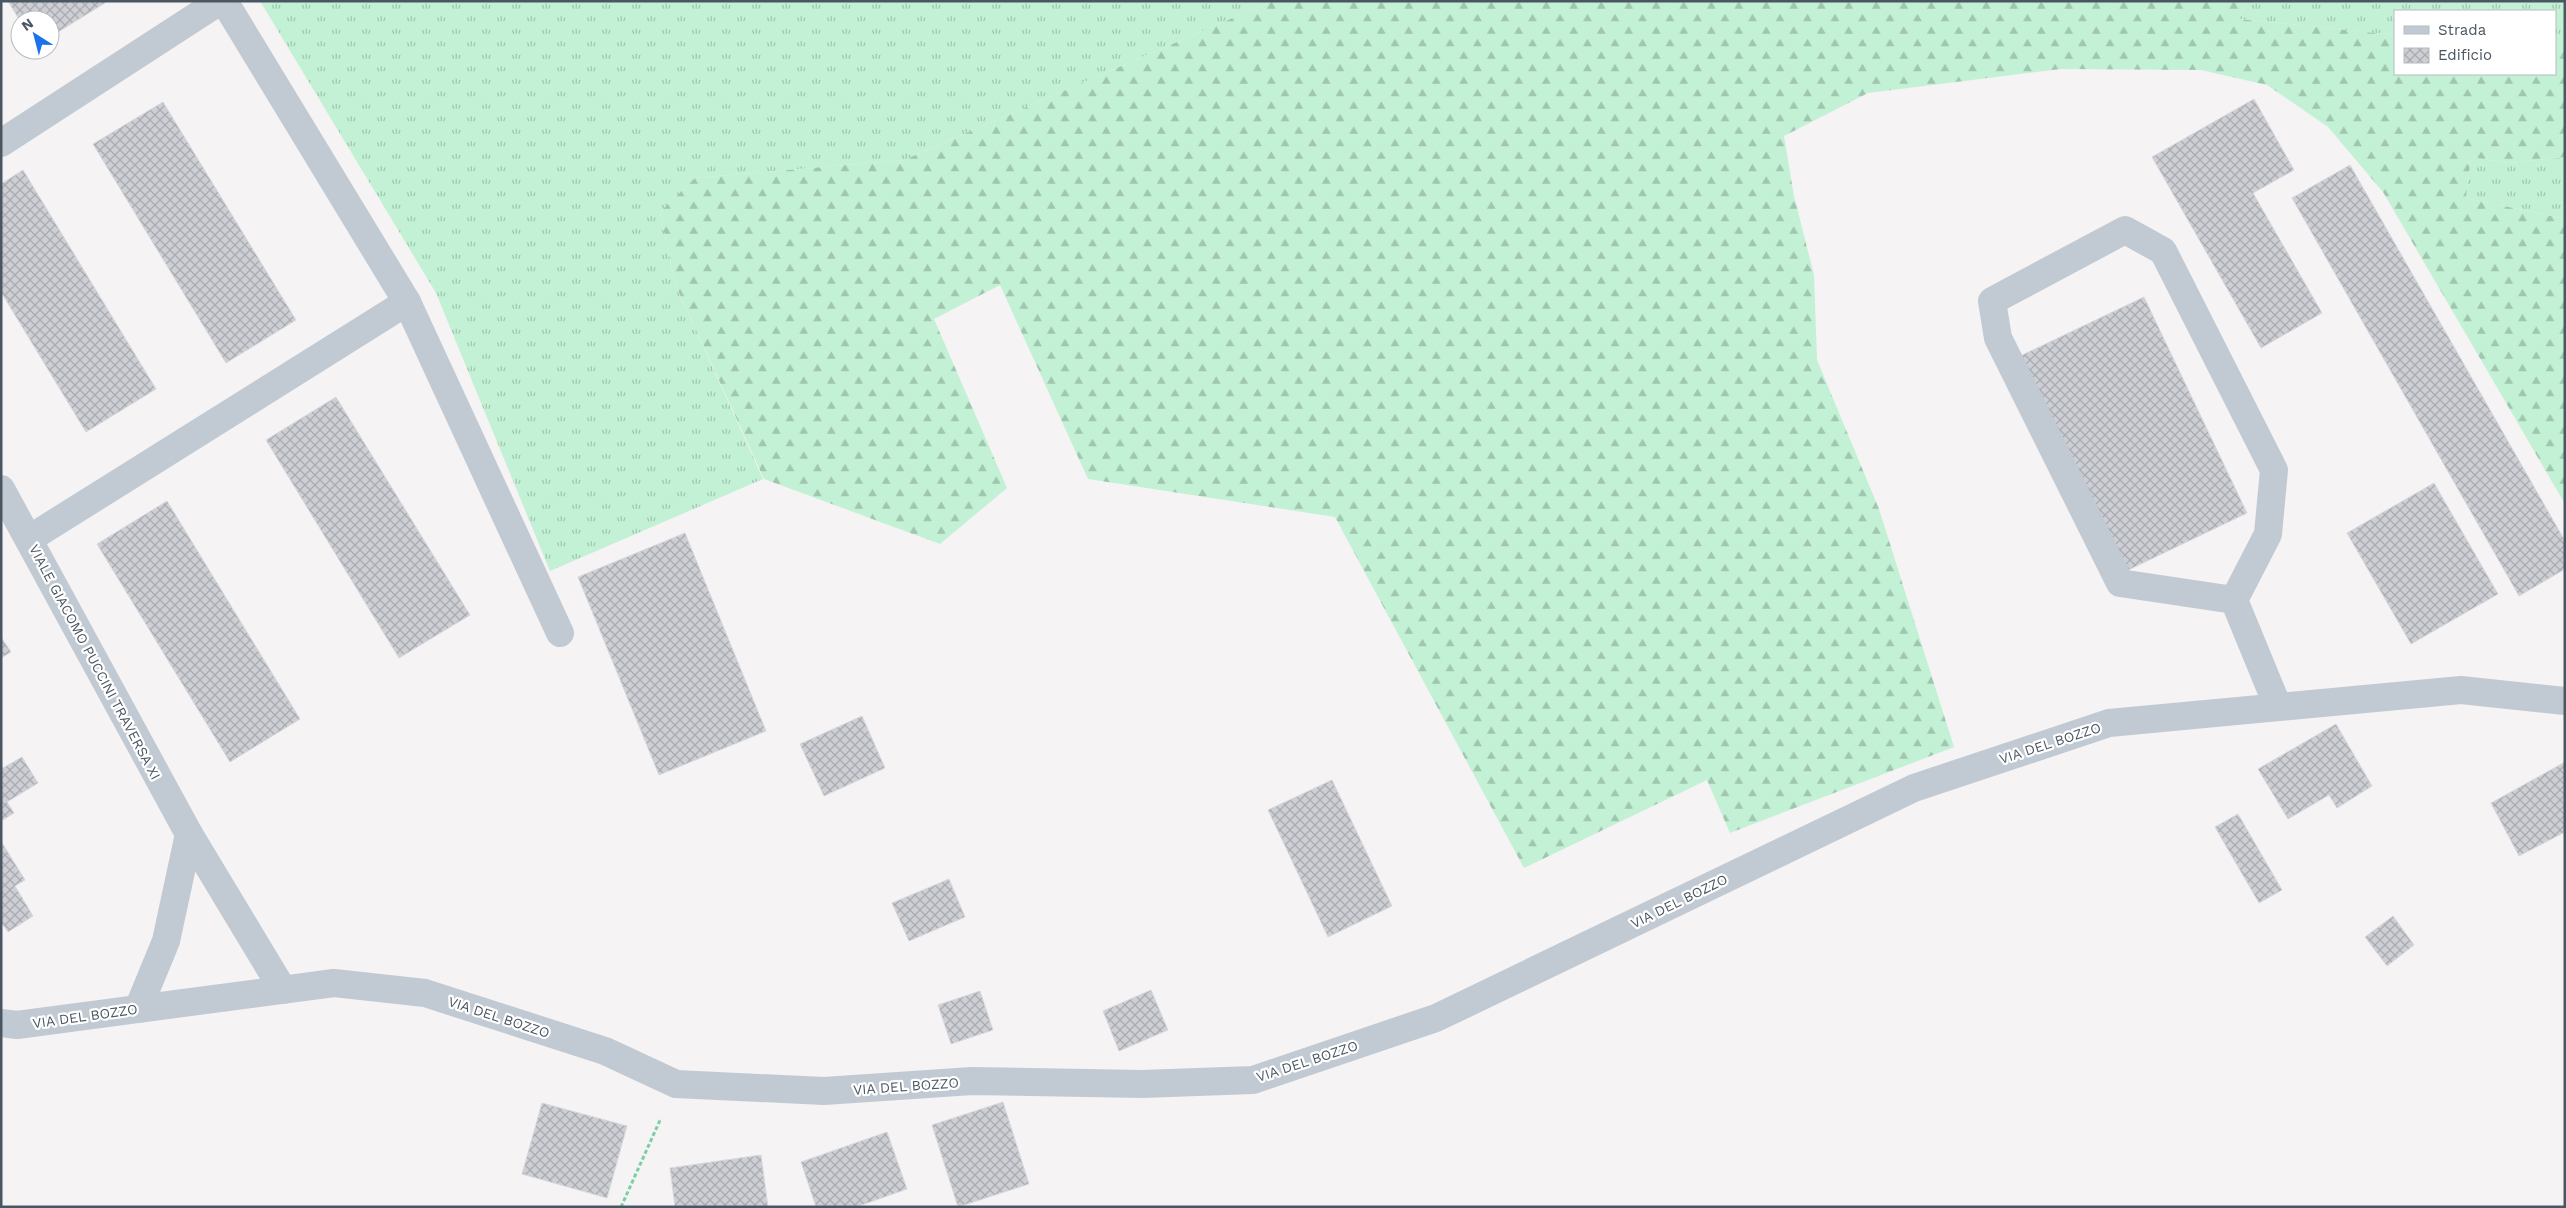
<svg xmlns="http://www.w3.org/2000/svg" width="2566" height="1208" viewBox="0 0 2566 1208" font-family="'Work Sans',sans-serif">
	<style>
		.grass { fill: url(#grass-tufts) }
		.forest { fill: url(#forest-firs) }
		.building { fill: url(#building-cross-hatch); stroke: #d7d9de }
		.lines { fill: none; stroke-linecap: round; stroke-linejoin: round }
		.path { stroke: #7ad0a6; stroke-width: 3; stroke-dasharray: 4 2.5; stroke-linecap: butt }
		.minor { stroke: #c1cad2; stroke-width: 28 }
		.labels { text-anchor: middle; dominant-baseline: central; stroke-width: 4.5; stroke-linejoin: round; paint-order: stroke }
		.street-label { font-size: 14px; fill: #4a5661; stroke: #fff }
	</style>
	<defs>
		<pattern id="grass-tufts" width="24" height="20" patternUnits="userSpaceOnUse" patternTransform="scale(1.25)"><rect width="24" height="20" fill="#c3f1d5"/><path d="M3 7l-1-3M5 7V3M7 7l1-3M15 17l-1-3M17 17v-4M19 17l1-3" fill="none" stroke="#a0c6b0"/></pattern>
		<pattern id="forest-firs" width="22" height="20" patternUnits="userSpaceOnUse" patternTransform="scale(1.25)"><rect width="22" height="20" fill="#c3f1d5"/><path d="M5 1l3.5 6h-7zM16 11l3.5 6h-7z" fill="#a0c6b0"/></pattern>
		<pattern id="building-cross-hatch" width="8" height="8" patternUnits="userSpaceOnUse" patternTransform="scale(1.25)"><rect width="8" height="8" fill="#cdcfd5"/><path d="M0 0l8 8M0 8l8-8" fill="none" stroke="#a8abb0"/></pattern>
	</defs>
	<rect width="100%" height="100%" fill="#f5f3f3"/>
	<g class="grass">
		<path d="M260 1H1272L904 160 695 178 660 212 675 284 763 479 550 571 436 293Z"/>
		<path d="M2247 1H2565V44L2555 41V11H2395V32L2384 34 2239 19Z"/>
		<path d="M2471 157 2509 163 2565 157V219L2466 198Z"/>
	</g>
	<path class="forest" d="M1272 1H2247L2239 19 2384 34 2395 32V74H2555V41L2565 44V157L2509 163 2471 157 2466 198 2565 219V504L2383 192 2328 127 2267 85 2201 70 2061 69 1868 93 1784 136 1794 196 1814 275 1817 360 1879 509 1954 747 1730 833 1707 780 1524 868 1335 517 1088 479 1000 285 934 319 1007 488 940 544 764 479 675 284 660 212 695 178 904 160Z"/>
	<g class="building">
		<path d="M8 1H105V3L50 37V20L20 21Z"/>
		<path d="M2254 99 2294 170 2253 193 2322 313 2261 348 2152 157Z"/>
		<path d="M163 102 296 320 226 363 93 144Z"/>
		<path d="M2350 165 2565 541V569L2519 596 2292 198Z"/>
		<path d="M23 170 156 389 86 432 1 292V184Z"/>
		<path d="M2144 297 2247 513 2120 574 2016 358Z"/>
		<path d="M336 397 470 615 399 658 266 440Z"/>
		<path d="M2434 483 2498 594 2411 644 2347 533Z"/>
		<path d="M167 501 300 719 230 762 97 544Z"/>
		<path d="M685 533 766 731 659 775 578 577Z"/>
		<path d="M1 637 11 652 1 658Z"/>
		<path d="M862 716 885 768 824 796 800 744Z"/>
		<path d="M2336 724 2372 786 2337 808 2329 795 2288 819 2258 769Z"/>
		<path d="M22 757 38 783 7 802 14 813 1 821V764L3 768Z"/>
		<path d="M2565 762V832L2519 856 2491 803Z"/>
		<path d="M1332 780 1392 906 1328 937 1268 810Z"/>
		<path d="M2238 814 2282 890 2259 903 2215 827Z"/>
		<path d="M1 841 25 880 15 886 33 916 8 932 1 922Z"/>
		<path d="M949 879 965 917 909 941 892 903Z"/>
		<path d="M2393 916 2414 945 2387 966 2365 937Z"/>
		<path d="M1151 990 1168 1030 1119 1051 1103 1011Z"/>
		<path d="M980 991 993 1030 951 1044 938 1005Z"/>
		<path d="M1003 1102 1029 1184 958 1207 932 1125Z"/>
		<path d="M542 1103 627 1126 607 1198 522 1174Z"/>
		<path d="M887 1132 907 1189 856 1207H816L801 1162Z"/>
		<path d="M761 1155 768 1207H675L670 1168Z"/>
	</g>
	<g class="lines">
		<path class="path" d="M621 1207 661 1118"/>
		<g class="minor">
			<path d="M224 1 407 302 560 633"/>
			<path d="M1 143 220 1"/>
			<path d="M1 489 189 834"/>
			<path d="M29 539 407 302"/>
			<path d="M2234 600 2120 583 1998 338 1992 301 2125 230 2163 251 2274 470 2268 534 2234 600 2278 707"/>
			<path d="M138 1009 166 941 189 834 283 990"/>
			<path d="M1 1023 17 1025 334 983 425 993 605 1051 676 1084 824 1091 972 1081 1142 1084 1253 1080 1436 1018 1914 788 2109 723 2461 690 2565 701"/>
		</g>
	</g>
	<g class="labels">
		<g class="street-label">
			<text transform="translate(95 662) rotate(62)">VIALE GIACOMO PUCCINI TRAVERSA XI</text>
			<text transform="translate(2050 743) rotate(-18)">VIA DEL BOZZO</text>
			<text transform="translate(1679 901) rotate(-26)">VIA DEL BOZZO</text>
			<text transform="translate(85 1016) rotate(-8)">VIA DEL BOZZO</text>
			<text transform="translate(499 1017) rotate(18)">VIA DEL BOZZO</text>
			<text transform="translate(1307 1061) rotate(-18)">VIA DEL BOZZO</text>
			<text transform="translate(906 1086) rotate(-4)">VIA DEL BOZZO</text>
		</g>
	</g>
	<rect width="2566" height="1208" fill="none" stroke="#4a5661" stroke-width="5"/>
	<rect x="2394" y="10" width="162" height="65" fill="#ffffff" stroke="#b7bbc0"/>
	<rect x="2404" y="26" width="25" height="8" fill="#c1cad2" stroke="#b7bbc0"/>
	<text x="2438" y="35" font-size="15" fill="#4a5661">Strada</text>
	<rect x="2404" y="48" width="25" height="15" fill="url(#building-cross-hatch)" stroke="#b7bbc0"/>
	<text x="2438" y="60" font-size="15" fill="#4a5661">Edificio</text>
	<g transform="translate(35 35) rotate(324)"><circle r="24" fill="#ffffff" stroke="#b7bbc0"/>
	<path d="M0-4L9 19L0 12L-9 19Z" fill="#1a73e8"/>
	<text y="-8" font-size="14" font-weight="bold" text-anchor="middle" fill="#4a5661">N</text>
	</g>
</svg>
